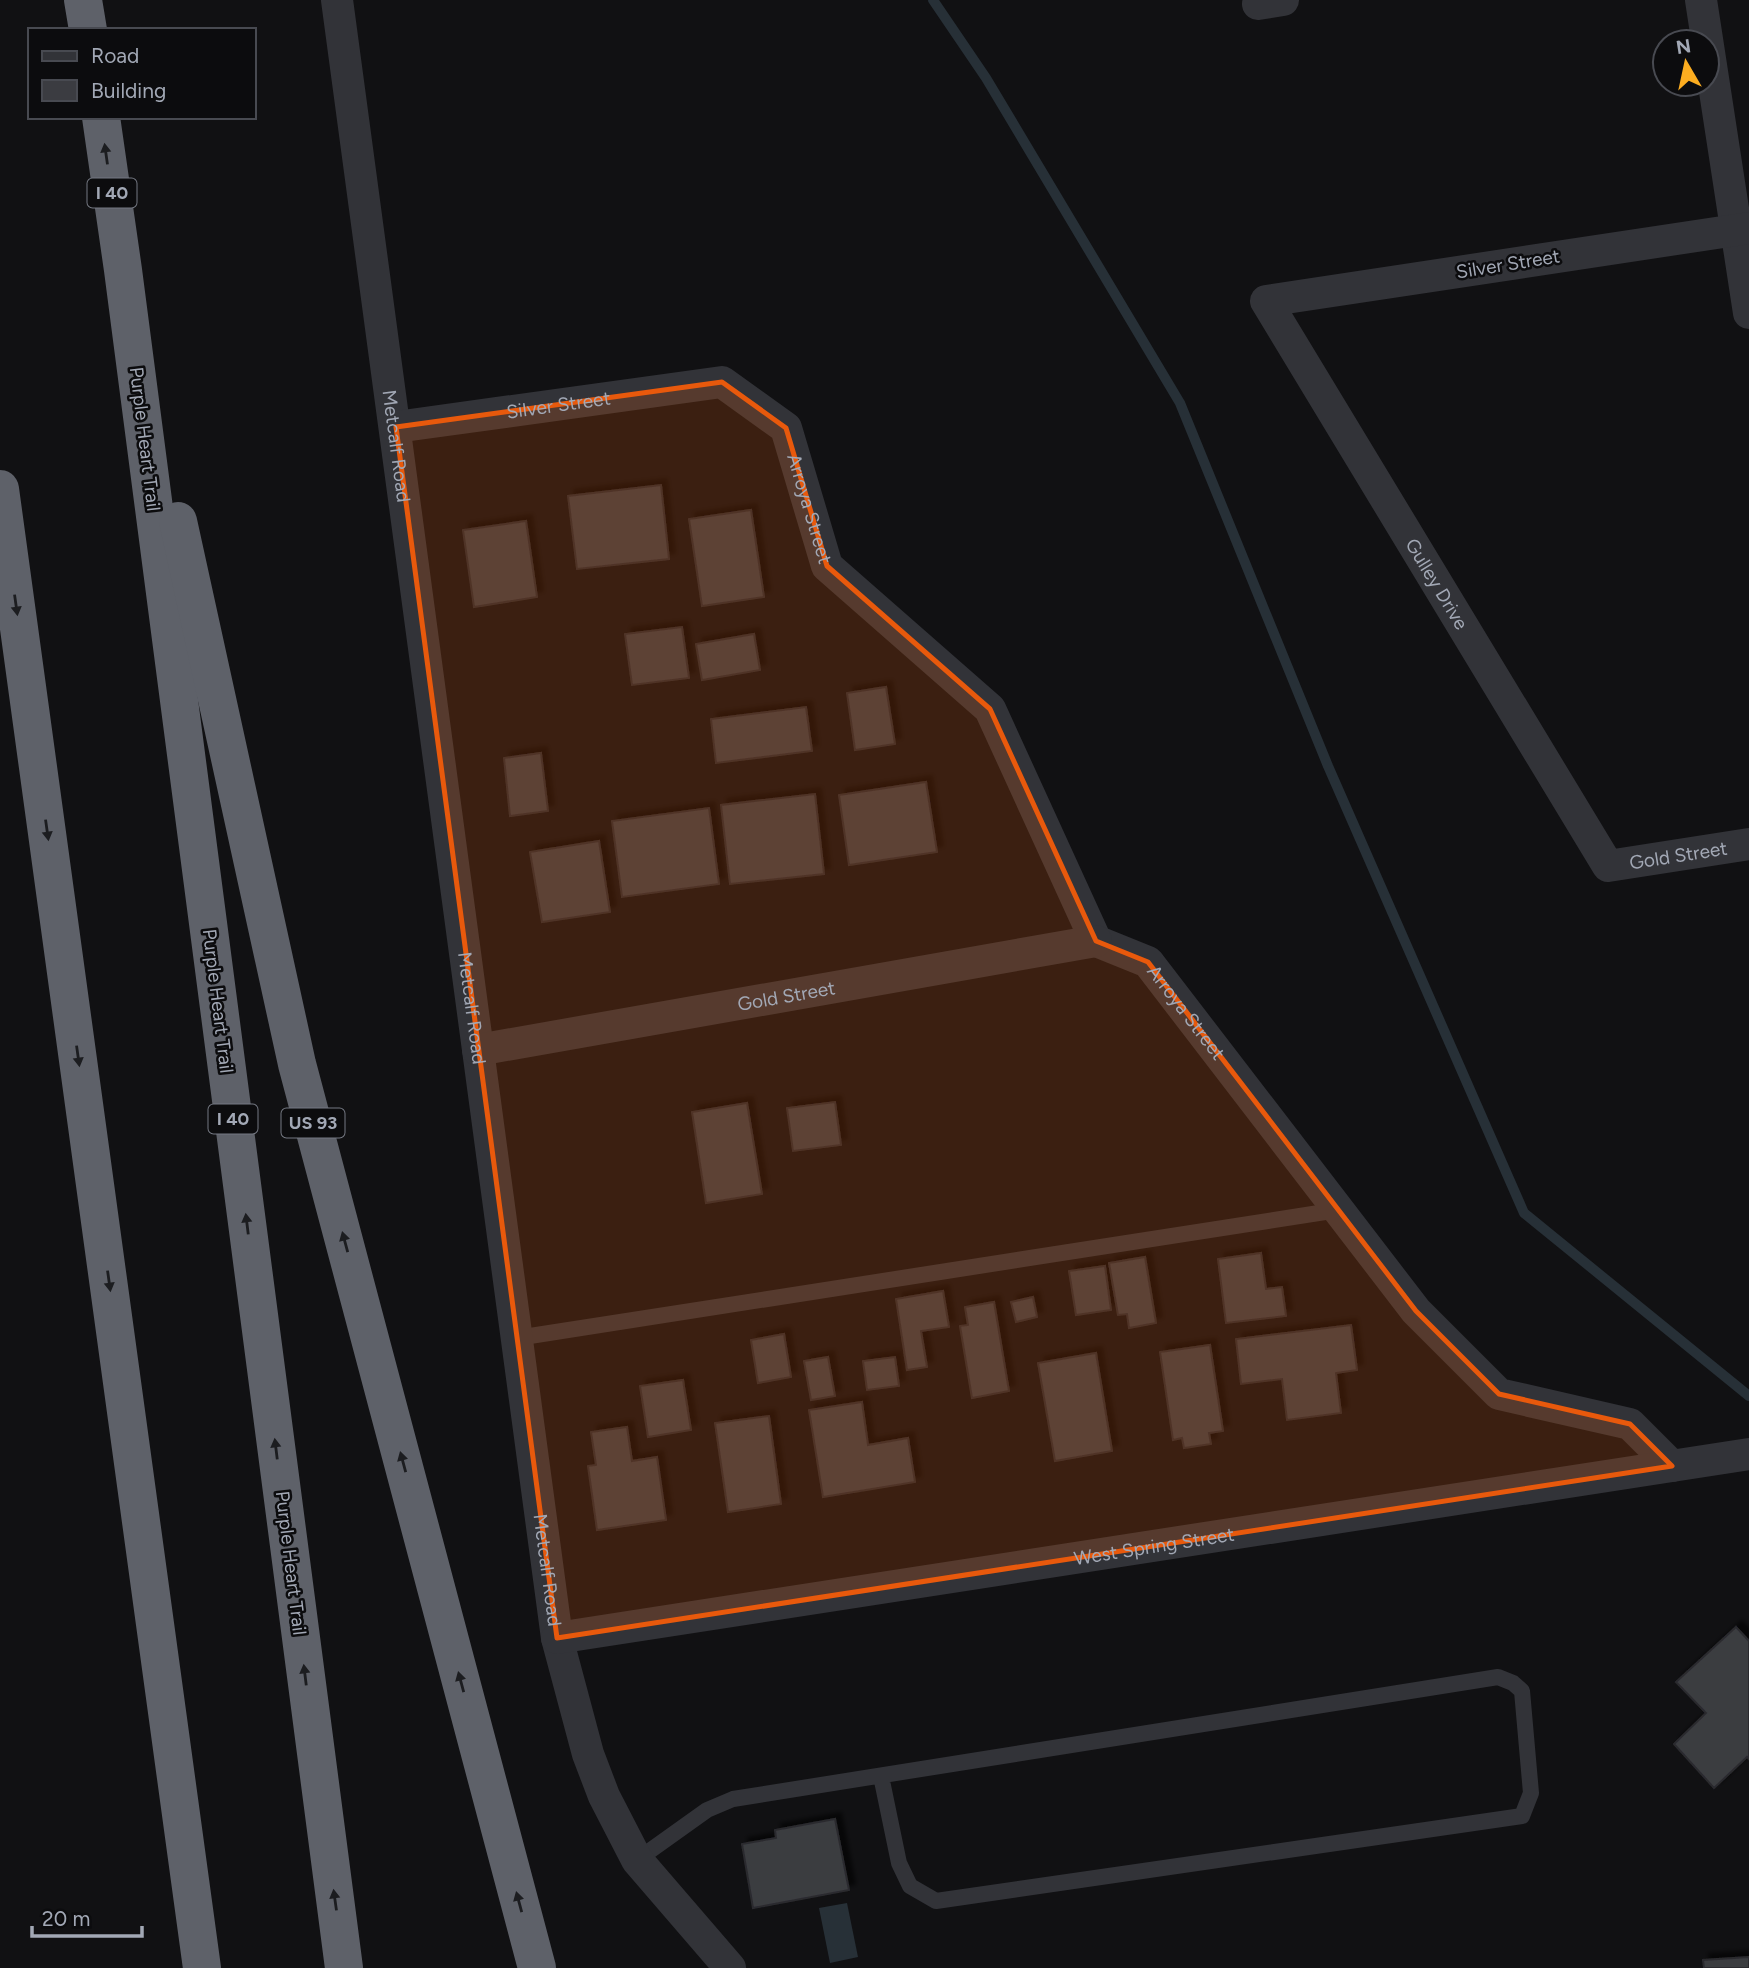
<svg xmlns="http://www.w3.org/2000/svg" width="1749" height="1968" viewBox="0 0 1749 1968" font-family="Figtree,sans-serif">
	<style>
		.water { fill: #273037 }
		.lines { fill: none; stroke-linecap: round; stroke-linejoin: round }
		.stream { stroke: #273037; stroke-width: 10 }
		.building { fill: #3b3c41; stroke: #2b2b2f; stroke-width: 2; filter: url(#shadow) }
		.service { stroke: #323338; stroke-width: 16 }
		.minor { stroke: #323338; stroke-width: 32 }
		.motorway { stroke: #5e6169; stroke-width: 38 }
		.oneway { fill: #1c1d20 }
		.marked { fill: #e8590c; fill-opacity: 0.2; stroke: #e8590c; stroke-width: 5; stroke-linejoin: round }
		.labels { text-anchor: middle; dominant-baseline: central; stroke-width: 5; stroke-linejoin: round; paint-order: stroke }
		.shield { fill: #0c0c0e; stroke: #757983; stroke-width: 2 }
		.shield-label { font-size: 18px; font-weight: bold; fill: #a2a8b5 }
		.street-label { font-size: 19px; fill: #a2a8b5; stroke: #0c0c0e }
	</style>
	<defs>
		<filter id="shadow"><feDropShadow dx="6" dy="-6" stdDeviation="2" flood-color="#0009"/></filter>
	</defs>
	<rect width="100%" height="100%" fill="#111113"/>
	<path class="water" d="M847 1903 858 1957 830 1963 819 1908Z"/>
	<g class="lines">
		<path class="stream" d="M933 0 986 78 1180 403 1328 766 1524 1213 1749 1396"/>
	</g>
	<g class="building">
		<path d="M661 485 669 559 577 569 568 496Z"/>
		<path d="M751 510 764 597 702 606 689 519Z"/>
		<path d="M526 521 537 597 474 607 463 530Z"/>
		<path d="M682 627 689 678 632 685 625 634Z"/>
		<path d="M754 634 760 670 702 680 696 644Z"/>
		<path d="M886 687 895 744 855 750 847 693Z"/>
		<path d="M806 707 812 751 716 763 711 719Z"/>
		<path d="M541 753 548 811 510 816 504 758Z"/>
		<path d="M926 782 937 852 849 865 839 795Z"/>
		<path d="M815 794 824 874 730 884 721 805Z"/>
		<path d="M709 808 719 884 622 897 612 821Z"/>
		<path d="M599 841 610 912 542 922 530 852Z"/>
		<path d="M835 1102 841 1145 793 1151 787 1108Z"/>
		<path d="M747 1103 762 1194 706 1203 692 1112Z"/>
		<path d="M1261 1253 1266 1289 1282 1287 1286 1316 1226 1323 1218 1259Z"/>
		<path d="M1145 1257 1156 1323 1129 1328 1127 1314 1118 1315 1109 1263Z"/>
		<path d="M1105 1266 1111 1310 1076 1315 1069 1271Z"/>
		<path d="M943 1291 949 1327 921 1331 927 1367 907 1370 896 1299Z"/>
		<path d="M1033 1297 1037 1317 1016 1322 1011 1302Z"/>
		<path d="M994 1302 1009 1391 972 1398 960 1326 968 1325 965 1307Z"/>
		<path d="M1351 1325 1357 1370 1336 1373 1341 1413 1287 1420 1282 1379 1241 1384 1236 1339Z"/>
		<path d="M784 1334 791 1377 758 1383 751 1340Z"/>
		<path d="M1210 1345 1223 1431 1209 1433 1211 1444 1184 1448 1182 1438 1173 1440 1160 1352Z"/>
		<path d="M1096 1353 1112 1451 1055 1461 1038 1363Z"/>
		<path d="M828 1357 835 1396 811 1400 804 1361Z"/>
		<path d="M895 1357 899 1386 867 1390 863 1361Z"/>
		<path d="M683 1380 691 1430 648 1437 640 1386Z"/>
		<path d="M862 1402 868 1445 908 1438 915 1482 823 1497 809 1410Z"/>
		<path d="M769 1416 781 1504 728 1512 715 1423Z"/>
		<path d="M627 1427 632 1461 657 1457 666 1520 597 1530 588 1466 596 1465 591 1432Z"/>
		<path d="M1736 1627 1749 1641V1759L1747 1757 1714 1788 1674 1744 1706 1713 1676 1682Z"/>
		<path d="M835 1819 849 1890 753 1908 742 1844 776 1838 775 1830Z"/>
		<path d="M1749 1957V1968H1704L1703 1960Z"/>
	</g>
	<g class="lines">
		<g class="service">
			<path d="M517 1338 1338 1210"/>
			<path d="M637 1860 707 1810 733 1799 1498 1677 1513 1683 1522 1691 1531 1793 1522 1816 936 1901 910 1886 899 1863 881 1776"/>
		</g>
		<g class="minor">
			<path id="s1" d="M337 0 557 1638 588 1754 604 1796 637 1860 730 1968"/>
			<path d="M1701 0 1749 313"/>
			<path d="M1258 4 1283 0"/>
			<path id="s2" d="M1749 228 1266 301 1608 866 1749 844"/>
			<path id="s3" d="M396 427 722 382 786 428 827 566 990 709 1096 941 1148 962 1416 1311 1499 1394 1630 1424 1672 1466"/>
			<path id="s4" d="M478 1050 1096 941"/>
			<path id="s5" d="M557 1638 1749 1454"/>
		</g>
		<g class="motorway">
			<path d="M83 0 88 30"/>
			<path d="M101 117 123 270 344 1968"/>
			<path d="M0 489 202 1968"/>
			<path d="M178 521 297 1064 537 1968"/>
		</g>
	</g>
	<defs><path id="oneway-solid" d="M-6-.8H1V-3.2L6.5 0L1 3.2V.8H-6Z" transform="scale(1.75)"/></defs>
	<g class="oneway">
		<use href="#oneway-solid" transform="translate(106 154) rotate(-98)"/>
		<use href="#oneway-solid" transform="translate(16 605) rotate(82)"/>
		<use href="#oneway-solid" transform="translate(47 830) rotate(82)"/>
		<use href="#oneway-solid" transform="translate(78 1056) rotate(82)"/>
		<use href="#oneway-solid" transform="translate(247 1224) rotate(-97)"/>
		<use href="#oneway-solid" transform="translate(345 1242) rotate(-105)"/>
		<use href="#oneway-solid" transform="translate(109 1281) rotate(82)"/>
		<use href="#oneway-solid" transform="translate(276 1449) rotate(-97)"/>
		<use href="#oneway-solid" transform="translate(403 1462) rotate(-105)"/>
		<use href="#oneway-solid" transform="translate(305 1675) rotate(-97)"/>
		<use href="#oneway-solid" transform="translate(461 1682) rotate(-105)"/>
		<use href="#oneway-solid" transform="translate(335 1900) rotate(-98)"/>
		<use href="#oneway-solid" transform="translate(519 1902) rotate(-105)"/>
	</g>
	<path class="marked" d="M722 382 786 428 827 566 990 709 1096 941 1148 962 1416 1311 1499 1394 1630 1424 1672 1466 557 1638 396 427Z"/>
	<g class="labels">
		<g class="shield">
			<rect x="87.5" y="178.5" width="49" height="29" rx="5"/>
			<rect x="208.5" y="1104.5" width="49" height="29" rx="5"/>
			<rect x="281.5" y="1108.5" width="63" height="29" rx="5"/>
		</g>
		<g class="shield-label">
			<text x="112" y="193">I 40</text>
			<text x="233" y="1119">I 40</text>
			<text x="313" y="1123">US 93</text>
		</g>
		<g class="street-label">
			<text transform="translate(1508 264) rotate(-9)">Silver Street</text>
			<text stroke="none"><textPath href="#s3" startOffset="164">Silver Street</textPath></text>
			<text transform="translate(145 439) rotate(83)">Purple Heart Trail</text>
			<text stroke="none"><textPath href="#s1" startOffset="450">Metcalf Road</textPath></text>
			<text stroke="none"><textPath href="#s3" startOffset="492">Arroya Street</textPath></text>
			<text stroke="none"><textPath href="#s2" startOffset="819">Gulley Drive</textPath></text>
			<text stroke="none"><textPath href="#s2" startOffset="1220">Gold Street</textPath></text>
			<text stroke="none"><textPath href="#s4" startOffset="313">Gold Street</textPath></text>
			<text transform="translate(218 1001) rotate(83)">Purple Heart Trail</text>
			<text stroke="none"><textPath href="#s1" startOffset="1017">Metcalf Road</textPath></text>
			<text stroke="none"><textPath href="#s3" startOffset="1143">Arroya Street</textPath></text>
			<text stroke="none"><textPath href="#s5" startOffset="604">West Spring Street</textPath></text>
			<text transform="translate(291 1563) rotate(83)">Purple Heart Trail</text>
			<text stroke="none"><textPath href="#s1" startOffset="1584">Metcalf Road</textPath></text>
		</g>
	</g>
	<rect x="28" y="28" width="228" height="91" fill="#0c0c0e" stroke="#484a51" stroke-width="2"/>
	<rect x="42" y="51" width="35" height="10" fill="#323338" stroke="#484a51" stroke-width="2"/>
	<text x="91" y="63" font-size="21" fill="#a2a8b5">Road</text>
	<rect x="42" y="80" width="35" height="21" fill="#3b3c41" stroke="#484a51" stroke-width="2"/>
	<text x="91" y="98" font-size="21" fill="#a2a8b5">Building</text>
	<g transform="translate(1686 63) rotate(351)"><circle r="33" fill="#0c0c0e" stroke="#484a51" stroke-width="2"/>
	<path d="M0-5L12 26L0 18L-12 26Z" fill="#fcad20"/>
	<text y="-10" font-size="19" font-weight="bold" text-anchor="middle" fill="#a2a8b5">N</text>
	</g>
	<path d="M32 1926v10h110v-10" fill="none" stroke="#a2a8b5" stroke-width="3.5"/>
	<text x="42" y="1926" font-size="21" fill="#a2a8b5" stroke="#0c0c0e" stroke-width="5" paint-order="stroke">20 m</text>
</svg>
